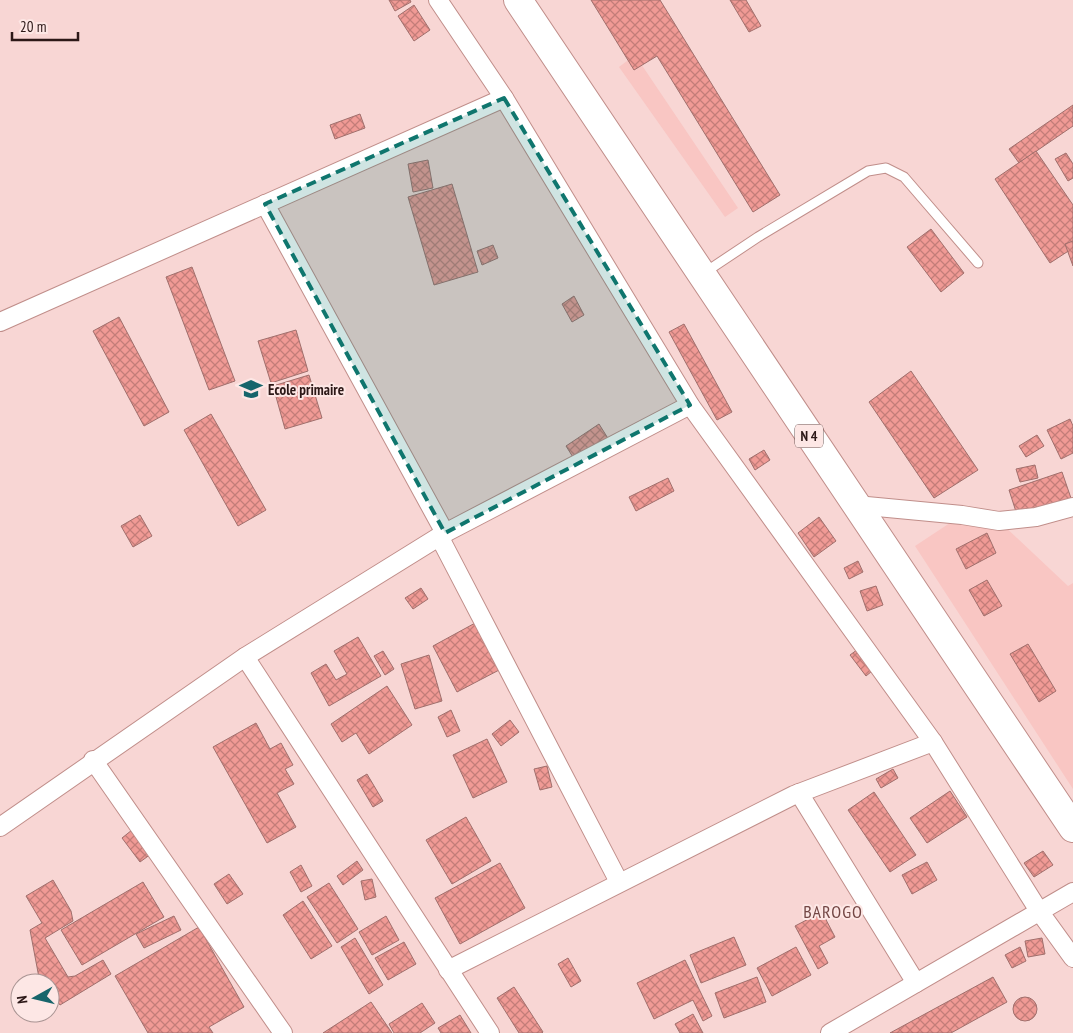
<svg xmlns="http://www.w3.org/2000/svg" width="1073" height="1033" viewBox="0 0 1073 1033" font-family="'PT Sans Narrow',sans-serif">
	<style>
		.built { fill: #f9c6c3 }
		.building { fill: url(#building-cross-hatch); stroke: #a06f6c }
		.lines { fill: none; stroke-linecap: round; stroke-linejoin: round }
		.lane-casing { stroke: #c08e8a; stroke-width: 11 }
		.street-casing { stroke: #c08e8a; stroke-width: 20 }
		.highway-casing { stroke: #c08e8a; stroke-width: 30 }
		.lane { stroke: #fff; stroke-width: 9 }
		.street { stroke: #fff; stroke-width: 18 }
		.highway { stroke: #fff; stroke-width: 28 }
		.marked { fill: #0f766e; fill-opacity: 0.2; stroke: #0f766e; stroke-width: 4; stroke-dasharray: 10 6; stroke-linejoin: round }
		.labels { text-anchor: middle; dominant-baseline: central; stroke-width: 4; stroke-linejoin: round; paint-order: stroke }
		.shield { fill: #fde7e5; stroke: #6b5655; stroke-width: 1 }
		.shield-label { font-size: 14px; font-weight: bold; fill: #2c1817 }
		.poi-label { font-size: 15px; font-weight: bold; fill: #2c1817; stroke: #fde7e5; text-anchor: start }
		.quarter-label { font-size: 18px; letter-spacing: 1px; fill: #734644; stroke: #fde7e5 }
	</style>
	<defs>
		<pattern id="building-cross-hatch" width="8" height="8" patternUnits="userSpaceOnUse" patternTransform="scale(1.25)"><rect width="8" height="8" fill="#f09a95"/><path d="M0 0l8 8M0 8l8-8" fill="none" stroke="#c37d79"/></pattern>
	</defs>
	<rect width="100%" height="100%" fill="#f8d6d4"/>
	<g class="built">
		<path d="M635 55 738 208 725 217 619 67Z"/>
		<path d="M962 515 999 521 1068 586 1073 583V789L915 546Z"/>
	</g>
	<g class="building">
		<path d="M389 0H410L411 2 395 11Z"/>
		<path d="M591 0H660L780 195 753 212 657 56 634 70Z"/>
		<path d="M730 0H746L761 26 749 32Z"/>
		<path d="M414 5 430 30 414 41 398 16Z"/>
		<path d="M1073 105V126L1019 163 1009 149Z"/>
		<path d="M360 114 365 128 335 139 330 125Z"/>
		<path d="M1036 151 1073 205V248L1050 263 995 179Z"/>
		<path d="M1066 153 1073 164V178L1068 181 1055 159Z"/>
		<path d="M428 160 433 188 413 192 408 164Z"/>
		<path d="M452 184 478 272 434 285 408 197Z"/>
		<path d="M931 229 964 273 941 292 907 247Z"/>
		<path d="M1073 241V266L1065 244Z"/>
		<path d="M493 245 498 258 482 265 477 251Z"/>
		<path d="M192 267 235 381 209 390 166 277Z"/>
		<path d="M574 296 584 315 572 322 562 304Z"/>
		<path d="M119 317 169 412 144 426 93 331Z"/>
		<path d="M684 324 732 412 717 420 669 332Z"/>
		<path d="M296 330 308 371 271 383 258 341Z"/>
		<path d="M911 371 978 470 934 498 869 402Z"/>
		<path d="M309 375 322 418 285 429 273 386Z"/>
		<path d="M211 414 266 510 238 526 184 430Z"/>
		<path d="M1070 419 1073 426V453L1061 459 1047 430Z"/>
		<path d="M599 424 609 440 576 462 566 446Z"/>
		<path d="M1037 435 1044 446 1026 457 1019 446Z"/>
		<path d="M764 450 770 460 755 470 749 459Z"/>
		<path d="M1035 465 1038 478 1020 482 1016 469Z"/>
		<path d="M1062 472 1073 504 1020 524 1009 490Z"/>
		<path d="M668 478 674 491 636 511 629 497Z"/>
		<path d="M140 515 152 536 133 547 121 526Z"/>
		<path d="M819 517 836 541 814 557 798 533Z"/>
		<path d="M987 533 996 553 966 569 956 549Z"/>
		<path d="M858 561 863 572 849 579 844 568Z"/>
		<path d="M987 580 1002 606 984 616 969 590Z"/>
		<path d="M876 586 883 605 867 611 860 591Z"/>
		<path d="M421 588 428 599 413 609 405 598Z"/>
		<path d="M477 622 501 669 457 692 433 646Z"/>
		<path d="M358 637 381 676 329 706 311 673 326 664 336 680 347 674 334 651Z"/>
		<path d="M1028 644 1056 691 1039 702 1010 654Z"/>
		<path d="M861 647 877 667 866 676 850 655Z"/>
		<path d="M383 651 394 669 385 675 374 656Z"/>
		<path d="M429 655 442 701 415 709 401 664Z"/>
		<path d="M387 686 412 725 369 754 356 733 342 742 331 724Z"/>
		<path d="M451 710 460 731 447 737 438 717Z"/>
		<path d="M510 720 519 732 501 746 492 734Z"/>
		<path d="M256 723 270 749 281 743 293 765 285 769 294 784 277 793 296 827 267 843 213 747Z"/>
		<path d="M487 739 507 782 473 798 453 755Z"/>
		<path d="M547 766 552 787 540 790 534 769Z"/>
		<path d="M893 769 898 778 881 788 876 779Z"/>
		<path d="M367 774 383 801 373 807 357 780Z"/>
		<path d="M950 791 967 817 927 843 910 818Z"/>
		<path d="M874 792 916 855 890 872 848 810Z"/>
		<path d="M466 817 491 861 452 884 426 840Z"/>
		<path d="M132 830 151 854 140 862 122 838Z"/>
		<path d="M1043 851 1053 865 1034 877 1024 863Z"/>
		<path d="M357 861 363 870 343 885 337 876Z"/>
		<path d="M927 862 937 880 912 894 902 875Z"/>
		<path d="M500 863 525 908 460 944 435 898Z"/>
		<path d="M301 865 312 886 301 892 290 872Z"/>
		<path d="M229 874 243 894 227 904 214 884Z"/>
		<path d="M372 879 376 897 365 900 361 881Z"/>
		<path d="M53 880 71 911 73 921 45 938 68 977 75 976 103 960 111 974 60 1005 50 991V983H40L30 930 42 923 26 896Z"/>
		<path d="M143 882 164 917 82 965 61 930Z"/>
		<path d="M329 883 358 929 337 943 307 897Z"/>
		<path d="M303 901 332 946 311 959 283 915Z"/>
		<path d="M822 912 835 937 819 946 828 963 818 969 795 926Z"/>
		<path d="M174 916 181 930 144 948 136 934Z"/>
		<path d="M386 916 399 940 372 955 359 932Z"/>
		<path d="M199 927 244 1007 209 1027 213 1033H148L115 976Z"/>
		<path d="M734 937 746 965 701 983 690 955Z"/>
		<path d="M355 938 383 985 369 994 341 947Z"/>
		<path d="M1042 938 1045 954 1028 957 1025 941Z"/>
		<path d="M404 942 416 964 388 980 375 958Z"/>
		<path d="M796 947 811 975 772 996 757 968Z"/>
		<path d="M1020 947 1026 961 1012 968 1005 955Z"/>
		<path d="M568 958 581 981 571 987 558 964Z"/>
		<path d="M685 960 712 1016 703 1021 693 1000 654 1019 637 983Z"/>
		<path d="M757 977 766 1002 724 1018 715 993Z"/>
		<path d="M993 977 1007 1002 951 1033H890Z"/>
		<path d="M514 987 543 1032 542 1033H519L497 998Z"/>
		<circle cx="1025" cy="1009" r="12"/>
		<path d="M371 1002 392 1033H323Z"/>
		<path d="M422 1003 435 1023 420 1033H394L389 1024Z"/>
		<path d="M693 1014 703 1033H680L675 1024Z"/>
		<path d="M460 1015 471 1033H441L438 1028Z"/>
	</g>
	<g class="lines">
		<defs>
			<path id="lane" d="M704 273 758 237 868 171 886 168 904 177 978 263"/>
			<g id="street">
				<path d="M438 0 504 98 690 405 933 742 1039 911 1073 958"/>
				<path d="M265 204 445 533"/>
				<path d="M0 322 504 98"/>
				<path d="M856 505 962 515 999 521 1036 517 1073 507"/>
				<path d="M440 538 619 882"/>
				<path d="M245 657 490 1033"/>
				<path d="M93 760 283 1033"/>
				<path d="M799 793 916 983"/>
				<path d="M0 827 245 657 445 533 690 405"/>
				<path d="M448 970 794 795 933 742"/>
				<path d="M830 1033 1073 892"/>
			</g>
			<path id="highway" d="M518 0 1073 828"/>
		</defs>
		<use href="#lane" class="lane-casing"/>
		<use href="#street" class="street-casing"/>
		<use href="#highway" class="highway-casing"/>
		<use href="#lane" class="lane"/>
		<use href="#street" class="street"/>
		<use href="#highway" class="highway"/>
	</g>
	<path class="marked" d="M504 98 690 405 445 533 265 204Z"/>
	<defs>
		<symbol id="school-bare" viewBox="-9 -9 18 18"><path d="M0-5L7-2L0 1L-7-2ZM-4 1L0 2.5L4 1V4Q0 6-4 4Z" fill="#17656b" stroke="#fde7e5" stroke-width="2.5" paint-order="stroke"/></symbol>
	</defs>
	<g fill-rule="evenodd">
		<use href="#school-bare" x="235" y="373" width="32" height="32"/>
	</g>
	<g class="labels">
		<rect class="shield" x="795" y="424.5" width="28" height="23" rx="4"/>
		<g class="shield-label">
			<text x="809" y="436">N 4</text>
		</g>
		<g class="poi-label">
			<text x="268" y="389">Ecole primaire</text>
		</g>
		<g class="quarter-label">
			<text x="833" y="911">BAROGO</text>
		</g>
	</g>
	<g transform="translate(35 998) rotate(262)"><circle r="24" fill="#fde7e5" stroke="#a99493"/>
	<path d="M0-4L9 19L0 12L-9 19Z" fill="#17656b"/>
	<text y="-8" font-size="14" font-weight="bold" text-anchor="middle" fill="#2c1817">N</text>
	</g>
	<path d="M12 32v8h66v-8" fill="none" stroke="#2c1817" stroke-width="2.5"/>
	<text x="20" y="32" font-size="15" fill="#2c1817" stroke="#fde7e5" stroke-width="4" paint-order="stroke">20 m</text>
</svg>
